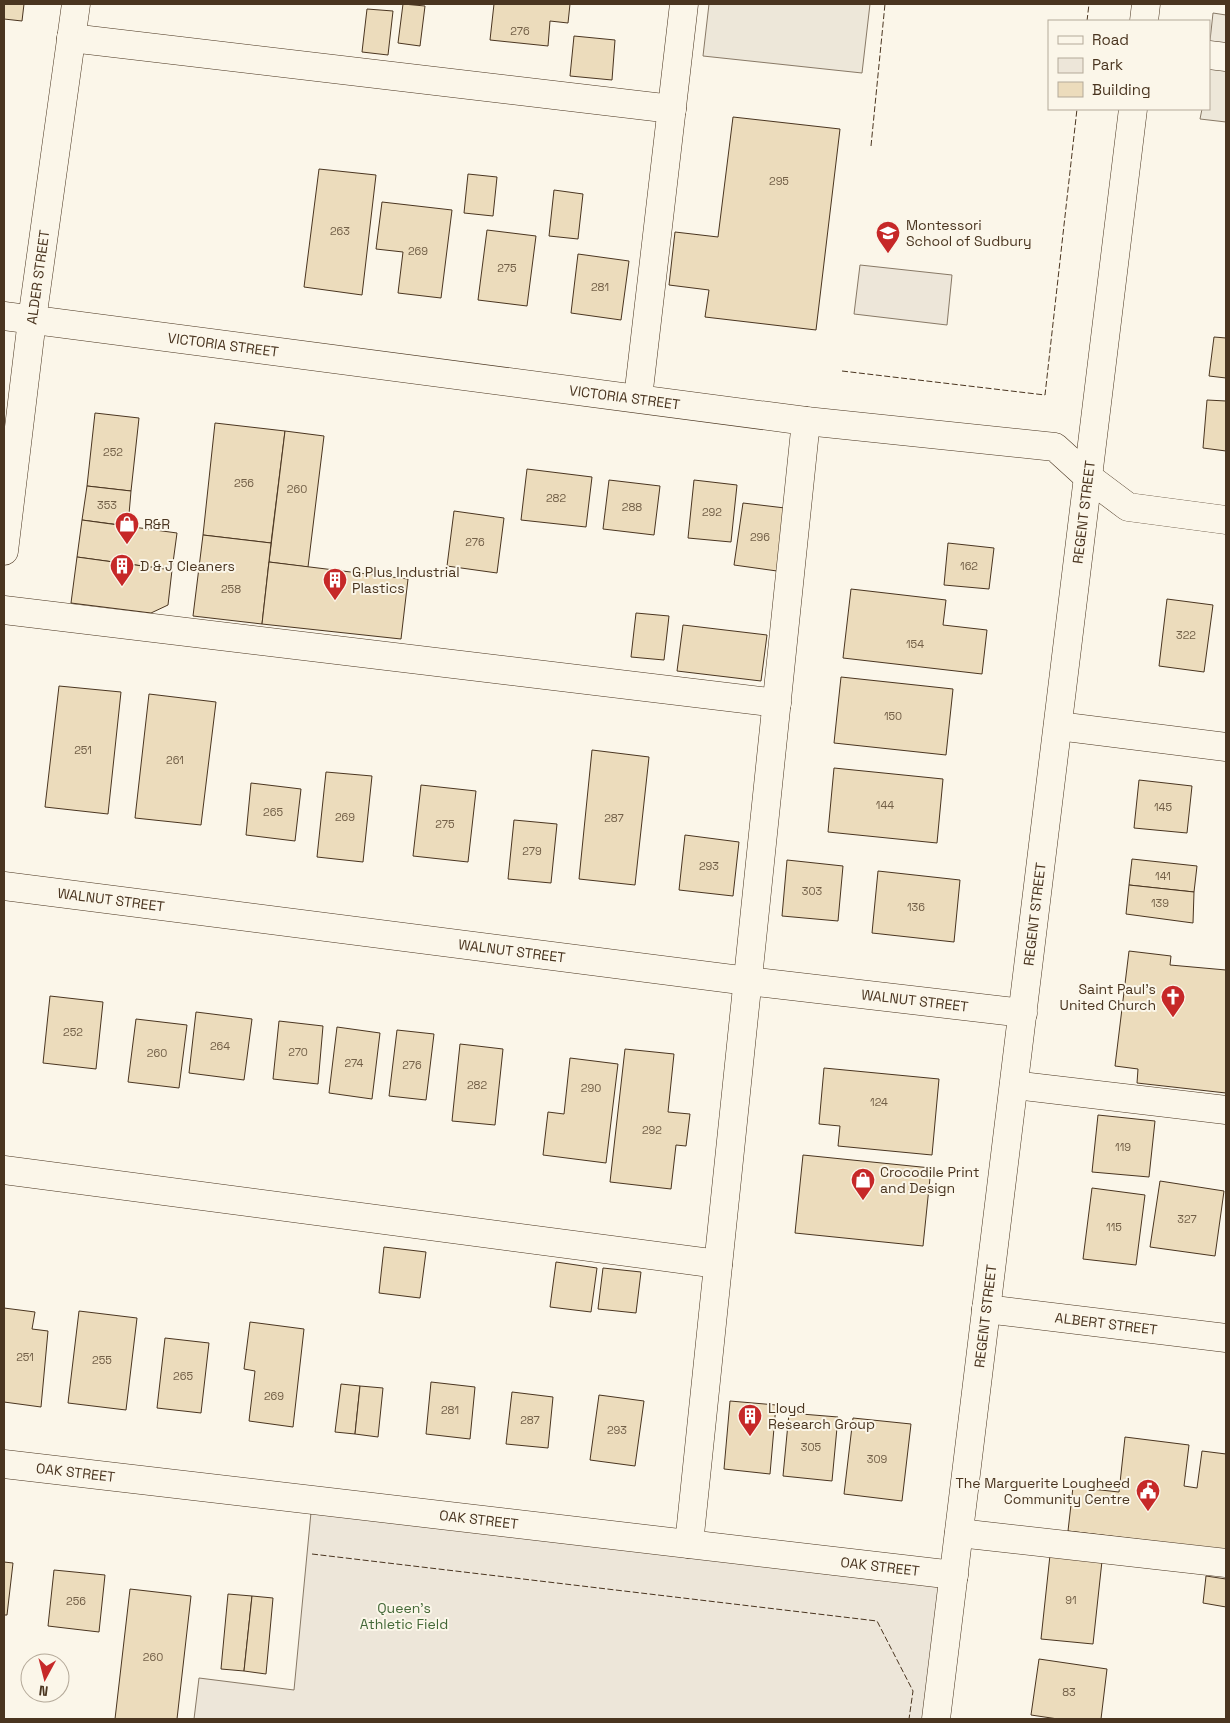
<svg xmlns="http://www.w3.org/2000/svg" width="1230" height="1723" viewBox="0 0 1230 1723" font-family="'Space Grotesk',sans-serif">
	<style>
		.green { fill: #ede6d9; stroke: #887966 }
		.parking { fill: #ede7d9; stroke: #887966 }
		.building { fill: #ecdcbc; stroke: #4a3520 }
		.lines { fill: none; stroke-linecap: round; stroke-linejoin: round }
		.minor-casing { stroke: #4a3520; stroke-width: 29 }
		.major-casing { stroke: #4a3520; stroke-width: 29 }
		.minor { stroke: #fbf6e9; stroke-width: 28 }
		.major { stroke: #fbf6e9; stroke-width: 28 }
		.fence { stroke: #4a3520; stroke-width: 1; stroke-dasharray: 6 2.5; stroke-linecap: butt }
		.labels { text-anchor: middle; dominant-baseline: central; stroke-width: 4; stroke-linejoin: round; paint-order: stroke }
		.number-label { font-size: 11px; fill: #725f47 }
		.poi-label { font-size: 14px; fill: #4a3520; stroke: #fbf6e9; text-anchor: start }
		.street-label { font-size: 14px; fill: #4a3520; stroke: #fbf6e9 }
		.park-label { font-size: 14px; fill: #436837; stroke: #fbf6e9 }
	</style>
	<rect width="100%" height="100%" fill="#fbf6e9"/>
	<g class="green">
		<path d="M860 265 952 275 947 325 854 314Z"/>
		<path d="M312 1502 958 1579 940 1719H194L199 1678 294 1690Z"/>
	</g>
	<g class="parking">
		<path d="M709 4H870L862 73 703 56Z"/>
		<path d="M1213 13 1226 15V122L1200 119 1202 109H1209V50Z"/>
	</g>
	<g class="building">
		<path d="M4 4H24L22 21 4 19Z"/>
		<path d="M403 4 425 6 420 46 398 43Z"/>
		<path d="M494 4H570L568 23 550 21 548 46 490 40Z"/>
		<path d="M367 9 393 11 388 55 362 52Z"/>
		<path d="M574 36 615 40 612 80 570 76Z"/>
		<path d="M733 117 840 129 816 330 705 317 709 290 669 285 675 232 718 237Z"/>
		<path d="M319 169 376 175 362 295 304 287Z"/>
		<path d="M468 174 497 177 493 216 464 213Z"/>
		<path d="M554 190 583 194 578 239 549 236Z"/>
		<path d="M382 202 452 210 441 298 398 293 403 252 376 249Z"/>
		<path d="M487 230 536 236 527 306 478 300Z"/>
		<path d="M578 254 629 261 621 320 571 313Z"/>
		<path d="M1214 337 1226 338V378L1209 376Z"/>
		<path d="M1207 400 1226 401V451L1203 448Z"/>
		<path d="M95 413 139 418 131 491 87 486Z"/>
		<path d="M215 423 285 431 271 543 203 535Z"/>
		<path d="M285 431 324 436 308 567 269 562Z"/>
		<path d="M527 469 592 477 586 527 521 520Z"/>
		<path d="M609 480 660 486 654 535 603 529Z"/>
		<path d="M694 480 737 485 731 542 688 538Z"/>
		<path d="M87 486 131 491 128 526 82 520Z"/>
		<path d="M743 503 785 508 777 571 734 565Z"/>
		<path d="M454 511 504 518 497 573 447 566Z"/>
		<path d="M82 520 177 533 172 570 77 557Z"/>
		<path d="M203 535 271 543 262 624 193 616Z"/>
		<path d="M948 543 994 548 989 589 944 585Z"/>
		<path d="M77 557 172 570 168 605 151 613 71 603Z"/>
		<path d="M269 562 408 579 401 639 262 624Z"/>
		<path d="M851 589 946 600 943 625 987 630 982 674 843 658Z"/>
		<path d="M1167 599 1213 605 1204 672 1159 666Z"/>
		<path d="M636 613 669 616 664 660 631 657Z"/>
		<path d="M683 625 767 635 761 681 677 671Z"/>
		<path d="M841 677 953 689 946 755 834 743Z"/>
		<path d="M59 686 121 692 108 814 45 807Z"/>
		<path d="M149 694 216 702 201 825 135 818Z"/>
		<path d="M592 750 649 757 635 885 579 879Z"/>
		<path d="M834 768 943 779 937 843 828 832Z"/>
		<path d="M326 772 372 776 363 862 317 857Z"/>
		<path d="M1139 780 1192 786 1187 833 1134 828Z"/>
		<path d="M251 783 301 789 295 841 246 835Z"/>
		<path d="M421 785 476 791 468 862 413 856Z"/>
		<path d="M514 820 557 824 551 883 508 879Z"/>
		<path d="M685 835 739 842 733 896 679 890Z"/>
		<path d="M1132 859 1197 866 1194 892 1129 885Z"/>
		<path d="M787 860 843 866 838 921 782 916Z"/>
		<path d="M878 871 960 880 954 942 872 933Z"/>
		<path d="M1129 885 1194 892 1193 923 1126 914Z"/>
		<path d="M1129 951 1171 956 1170 965 1226 970V1093L1137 1083 1138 1069 1115 1066Z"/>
		<path d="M50 996 103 1002 96 1069 43 1063Z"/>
		<path d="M196 1012 252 1019 244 1080 189 1073Z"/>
		<path d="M136 1019 187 1025 179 1088 128 1082Z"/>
		<path d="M279 1021 323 1026 318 1084 273 1079Z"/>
		<path d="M337 1027 380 1033 372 1099 329 1093Z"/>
		<path d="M397 1030 434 1034 426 1100 389 1096Z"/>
		<path d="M460 1044 503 1049 495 1125 452 1121Z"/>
		<path d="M625 1049 674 1054 668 1112 690 1114 686 1146 676 1145 671 1189 610 1182Z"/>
		<path d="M570 1058 618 1064 606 1163 543 1155 548 1112 564 1114Z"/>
		<path d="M824 1068 939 1079 932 1155 838 1146 840 1126 819 1124Z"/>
		<path d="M1098 1115 1155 1121 1149 1177 1092 1172Z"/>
		<path d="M803 1155 931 1168 923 1246 795 1233Z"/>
		<path d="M1160 1181 1224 1191 1215 1256 1150 1247Z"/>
		<path d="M1092 1188 1145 1195 1136 1265 1083 1259Z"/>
		<path d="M384 1247 426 1252 420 1298 379 1293Z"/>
		<path d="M556 1262 597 1268 591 1312 550 1307Z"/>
		<path d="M603 1268 641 1272 636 1313 598 1309Z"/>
		<path d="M4 1308 35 1312 32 1329 48 1331 41 1407 4 1402Z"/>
		<path d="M79 1311 137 1318 126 1410 68 1403Z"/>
		<path d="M250 1322 304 1329 293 1427 249 1421 255 1371 244 1369Z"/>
		<path d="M165 1338 209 1343 201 1413 157 1408Z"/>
		<path d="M431 1382 475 1387 470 1439 426 1434Z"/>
		<path d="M341 1384 360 1386 355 1434 335 1432Z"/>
		<path d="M360 1386 383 1388 378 1437 355 1434Z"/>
		<path d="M512 1392 553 1397 548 1448 506 1444Z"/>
		<path d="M599 1395 644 1401 635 1466 590 1460Z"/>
		<path d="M730 1401 776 1405 770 1474 724 1469Z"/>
		<path d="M789 1413 838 1417 832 1481 783 1476Z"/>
		<path d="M853 1418 911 1424 902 1501 844 1494Z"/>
		<path d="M1125 1437 1189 1445 1184 1486 1197 1488 1202 1451 1226 1454V1550L1068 1531 1073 1487 1119 1492Z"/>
		<path d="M1050 1555 1102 1561 1093 1644 1041 1639Z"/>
		<path d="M4 1562 13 1563 7 1615H4Z"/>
		<path d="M54 1570 105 1575 99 1632 48 1626Z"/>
		<path d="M1206 1576 1226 1579V1607L1203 1603Z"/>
		<path d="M130 1589 191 1596 177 1719H115Z"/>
		<path d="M228 1594 252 1596 244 1671 221 1669Z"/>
		<path d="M252 1596 273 1598 266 1674 244 1671Z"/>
		<path d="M1039 1659 1107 1669 1101 1719H1058L1031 1715Z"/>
	</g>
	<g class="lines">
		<defs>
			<g id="minor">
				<path d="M71 38 672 109"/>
				<path d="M1209 55 1226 57"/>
				<path id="s1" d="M4 316 806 421 1055 447 1088 477 1128 507 1226 520"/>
				<path d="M638 398 684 4"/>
				<path id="s2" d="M4 551 32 320 76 4"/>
				<path d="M4 610 777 703"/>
				<path d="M1058 726 1226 747"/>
				<path id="s3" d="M4 886 748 981 1023 1013"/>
				<path d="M1014 1085 1226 1110"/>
				<path d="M4 1170 718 1264"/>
				<path id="s4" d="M986 1309 1226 1338"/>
				<path id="s5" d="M4 1464 954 1575"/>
				<path d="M959 1533 1226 1563"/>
				<path d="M689 1544 806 421"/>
			</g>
			<g id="major">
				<path d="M1144 21 1146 4"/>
				<path id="s6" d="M936 1719 1133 109"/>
			</g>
		</defs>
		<use href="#minor" class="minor-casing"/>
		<use href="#major" class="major-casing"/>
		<use href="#minor" class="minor"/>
		<use href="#major" class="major"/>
		<g class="fence">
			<path d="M1087 21 1089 4"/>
			<path d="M871 146 885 4"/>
			<path d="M842 371 1045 395 1077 109"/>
			<path d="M312 1554 877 1621 913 1691 909 1719"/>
		</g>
	</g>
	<defs>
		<symbol id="school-pin" viewBox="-11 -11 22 30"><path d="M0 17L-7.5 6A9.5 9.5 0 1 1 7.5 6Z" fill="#c62828" stroke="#fbf6e9"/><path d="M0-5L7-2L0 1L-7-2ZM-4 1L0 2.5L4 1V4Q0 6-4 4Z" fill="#fff"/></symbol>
		<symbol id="shop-pin" viewBox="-11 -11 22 30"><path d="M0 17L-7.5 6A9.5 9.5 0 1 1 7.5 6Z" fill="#c62828" stroke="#fbf6e9"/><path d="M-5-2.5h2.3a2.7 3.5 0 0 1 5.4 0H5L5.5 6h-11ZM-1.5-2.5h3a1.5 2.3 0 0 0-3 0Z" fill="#fff"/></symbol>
		<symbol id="building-pin" viewBox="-11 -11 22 30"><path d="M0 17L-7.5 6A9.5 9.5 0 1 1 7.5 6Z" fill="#c62828" stroke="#fbf6e9"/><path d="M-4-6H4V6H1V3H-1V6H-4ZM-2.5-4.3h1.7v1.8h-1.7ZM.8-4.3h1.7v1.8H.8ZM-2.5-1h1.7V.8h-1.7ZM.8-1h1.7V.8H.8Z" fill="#fff"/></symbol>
		<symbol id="church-pin" viewBox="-11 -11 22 30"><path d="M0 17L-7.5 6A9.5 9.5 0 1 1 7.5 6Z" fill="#c62828" stroke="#fbf6e9"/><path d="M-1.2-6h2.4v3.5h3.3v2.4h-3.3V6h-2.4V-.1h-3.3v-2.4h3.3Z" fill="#fff"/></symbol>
		<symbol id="civic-pin" viewBox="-11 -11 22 30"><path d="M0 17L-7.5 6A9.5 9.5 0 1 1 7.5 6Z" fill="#c62828" stroke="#fbf6e9"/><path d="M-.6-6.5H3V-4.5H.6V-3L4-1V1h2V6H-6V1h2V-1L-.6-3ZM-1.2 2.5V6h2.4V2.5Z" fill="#fff"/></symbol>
	</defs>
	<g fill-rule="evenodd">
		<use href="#school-pin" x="874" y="219" width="28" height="38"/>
		<use href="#shop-pin" x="113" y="510" width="28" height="38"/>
		<use href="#building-pin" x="108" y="552" width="28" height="38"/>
		<use href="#building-pin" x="321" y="566" width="28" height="38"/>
		<use href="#church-pin" x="1159" y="983" width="28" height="38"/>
		<use href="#shop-pin" x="849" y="1166" width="28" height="38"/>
		<use href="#building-pin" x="736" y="1402" width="28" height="38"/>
		<use href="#civic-pin" x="1134" y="1477" width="28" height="38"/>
	</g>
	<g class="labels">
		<g class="number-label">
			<text x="520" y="31">276</text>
			<text x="779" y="181">295</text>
			<text x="340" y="231">263</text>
			<text x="418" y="251">269</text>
			<text x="507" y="268">275</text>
			<text x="600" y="287">281</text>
			<text x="113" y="452">252</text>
			<text x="244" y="483">256</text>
			<text x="297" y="489">260</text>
			<text x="556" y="498">282</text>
			<text x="107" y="505">353</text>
			<text x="632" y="507">288</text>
			<text x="712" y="512">292</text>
			<text x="760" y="537">296</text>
			<text x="475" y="542">276</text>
			<text x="969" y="566">162</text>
			<text x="231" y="589">258</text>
			<text x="1186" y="635">322</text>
			<text x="915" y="644">154</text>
			<text x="893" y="716">150</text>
			<text x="83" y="750">251</text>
			<text x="175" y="760">261</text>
			<text x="885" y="805">144</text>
			<text x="1163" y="807">145</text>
			<text x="273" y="812">265</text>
			<text x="345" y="817">269</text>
			<text x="614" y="818">287</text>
			<text x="445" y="824">275</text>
			<text x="532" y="851">279</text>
			<text x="709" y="866">293</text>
			<text x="1163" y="876">141</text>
			<text x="812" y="891">303</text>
			<text x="1160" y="903">139</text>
			<text x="916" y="907">136</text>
			<text x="73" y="1032">252</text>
			<text x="220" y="1046">264</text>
			<text x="298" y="1052">270</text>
			<text x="157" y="1053">260</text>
			<text x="354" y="1063">274</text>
			<text x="412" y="1065">276</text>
			<text x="477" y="1085">282</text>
			<text x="591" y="1088">290</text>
			<text x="879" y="1102">124</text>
			<text x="652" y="1130">292</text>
			<text x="1123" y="1147">119</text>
			<text x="1187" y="1219">327</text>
			<text x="1114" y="1227">115</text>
			<text x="25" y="1357">251</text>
			<text x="102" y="1360">255</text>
			<text x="183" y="1376">265</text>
			<text x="274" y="1396">269</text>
			<text x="450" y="1410">281</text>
			<text x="530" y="1420">287</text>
			<text x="617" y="1430">293</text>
			<text x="811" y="1447">305</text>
			<text x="877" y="1459">309</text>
			<text x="1071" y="1600">91</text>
			<text x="76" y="1601">256</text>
			<text x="153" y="1657">260</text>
			<text x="1069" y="1692">83</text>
		</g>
		<g class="poi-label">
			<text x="906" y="225">Montessori<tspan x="906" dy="16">School of Sudbury</tspan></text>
			<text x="144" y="524">R&amp;R</text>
			<text x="140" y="566">D &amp; J Cleaners</text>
			<text x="352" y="572">G Plus Industrial<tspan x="352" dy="16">Plastics</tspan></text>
			<text x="1156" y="989" text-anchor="end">Saint Paul's<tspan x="1156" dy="16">United Church</tspan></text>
			<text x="880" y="1172">Crocodile Print<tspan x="880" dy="16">and Design</tspan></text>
			<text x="768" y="1408">Lloyd<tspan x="768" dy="16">Research Group</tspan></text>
			<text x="1130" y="1483" text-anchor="end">The Marguerite Lougheed<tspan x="1130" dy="16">Community Centre</tspan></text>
		</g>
		<g class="street-label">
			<text stroke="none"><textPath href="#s2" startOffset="276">ALDER STREET</textPath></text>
			<text stroke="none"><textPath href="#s1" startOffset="221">VICTORIA STREET</textPath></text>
			<text stroke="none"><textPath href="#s1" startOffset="626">VICTORIA STREET</textPath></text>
			<text stroke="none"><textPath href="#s6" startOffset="1216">REGENT STREET</textPath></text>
			<text stroke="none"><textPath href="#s3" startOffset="108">WALNUT STREET</textPath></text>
			<text stroke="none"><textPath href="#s6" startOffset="811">REGENT STREET</textPath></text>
			<text stroke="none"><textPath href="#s3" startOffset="512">WALNUT STREET</textPath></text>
			<text stroke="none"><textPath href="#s3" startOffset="918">WALNUT STREET</textPath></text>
			<text stroke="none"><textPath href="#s6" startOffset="406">REGENT STREET</textPath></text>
			<text stroke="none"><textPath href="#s4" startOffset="121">ALBERT STREET</textPath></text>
			<text stroke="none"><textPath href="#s5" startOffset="72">OAK STREET</textPath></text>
			<text stroke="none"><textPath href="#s5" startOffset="478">OAK STREET</textPath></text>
			<text stroke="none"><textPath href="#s5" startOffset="882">OAK STREET</textPath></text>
		</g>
		<g class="park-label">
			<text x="404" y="1608">Queen's<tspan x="404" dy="16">Athletic Field</tspan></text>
		</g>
	</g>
	<rect width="1230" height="1723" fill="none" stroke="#4a3520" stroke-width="10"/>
	<rect x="1048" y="20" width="162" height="90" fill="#fbf6e9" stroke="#b4a999"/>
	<rect x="1058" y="36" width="25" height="8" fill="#fbf6e9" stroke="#b4a999"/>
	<text x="1092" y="45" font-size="15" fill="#4a3520">Road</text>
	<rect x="1058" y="58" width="25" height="15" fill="#ede6d9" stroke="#b4a999"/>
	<text x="1092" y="70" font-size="15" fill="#4a3520">Park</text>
	<rect x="1058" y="82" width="25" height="15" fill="#ecdcbc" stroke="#b4a999"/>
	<text x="1092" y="95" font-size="15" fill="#4a3520">Building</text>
	<g transform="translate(45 1678) rotate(187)"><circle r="24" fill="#fbf6e9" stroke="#b4a999"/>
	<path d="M0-4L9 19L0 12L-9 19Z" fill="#c62828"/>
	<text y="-8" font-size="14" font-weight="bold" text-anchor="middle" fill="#4a3520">N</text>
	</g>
</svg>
